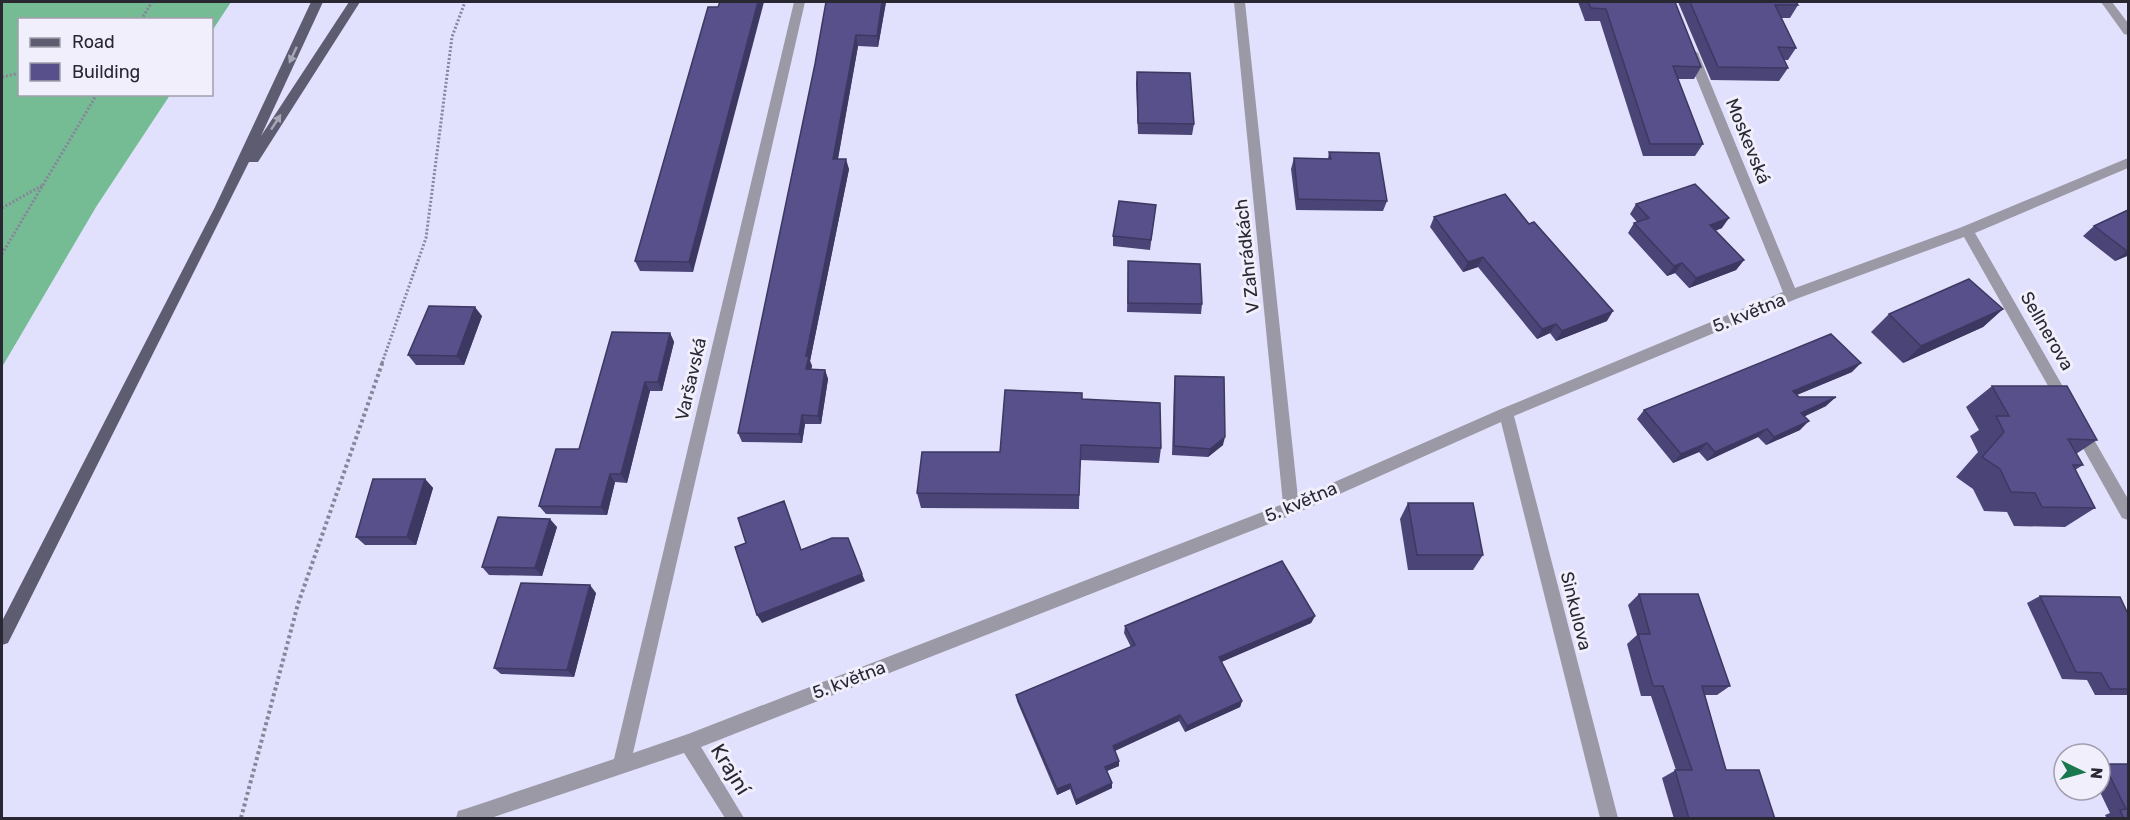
<svg xmlns="http://www.w3.org/2000/svg" width="2130" height="820" viewBox="0 0 2130 820" font-family="Rubik,sans-serif">
	<style>
		.forest { fill: #75bc94 }
		.lines { fill: none; stroke-linecap: round; stroke-linejoin: round }
		.path-far1 { stroke: #868599; stroke-width: 3; stroke-dasharray: 2 2; stroke-linecap: butt }
		.path { stroke: #868599; stroke-width: 4; stroke-dasharray: 3 3; stroke-linecap: butt }
		.minor { fill: #9a99a5; fill-rule: evenodd }
		.major { fill: #5d5c71; fill-rule: evenodd }
		.wall { fill: #4b4577 }
		.shaded-wall { fill: #3d3861 }
		.building { fill: #57508a; stroke: #3d3861; stroke-width: 1.5 }
		.oneway { fill: #a6a6b6 }
		.labels { text-anchor: middle; dominant-baseline: central; stroke-width: 6; stroke-linejoin: round; paint-order: stroke }
		.street-label { font-size: 18px; fill: #282732; stroke: #f0effb }
		.near-street-label { font-size: 21px; fill: #282732; stroke: #f0effb }
	</style>
	<rect width="100%" height="100%" fill="#e1e0fd"/>
	<path class="forest" d="M2 2H231L212 31V20H20V94L170 95 96 207 2 367Z"/>
	<g class="lines">
		<g class="path-far1">
			<path d="M141 20 152 2"/>
			<path d="M2 77 20 73"/>
			<path d="M2 208 43 185"/>
			<path d="M2 254 97 94"/>
			<path d="M382 363 426 238 452 37 465 2"/>
		</g>
		<path class="path" d="M241 818 298 604 383 361"/>
		<g class="minor">
			<path d="M794 2H805L633 753 688 734 1283 504 1234 2H1245L1298 498 1501 409 1783 292 1686 53 1688 50 1692 49 1698 53 1795 288 1962 227 2128 158V168L1975 233 2070 399 2072 403 2070 407 2065 409 2060 407 1964 237 1796 299 1514 416 1618 818H1600L1501 422 1297 513 701 747 744 818H725L684 753 491 818H456L458 811 465 809 614 759Z"/>
			<path d="M2101 2H2112L2128 23V35L2124 34Z"/>
			<path d="M2080 423 2085 424 2128 499V520L2122 518 2075 434 2072 429 2075 424Z"/>
		</g>
		<path class="major" d="M311 2H323L261 136 349 2H360L258 162H249L8 643 2 645V621L215 207Z"/>
	</g>
	<g class="wall">
		<path d="M826 2H886L878 47 858 46 838 159 849 169 810 361 812 366 811 369 825 370 828 379 821 424H805L802 443 742 442 738 433 815 64Z"/>
		<path d="M1578 2H1675L1701 67 1694 79H1678L1703 144 1695 156H1643L1600 21H1585Z"/>
		<path d="M1678 2H1796L1798 5 1790 18H1781L1796 48 1788 60H1784L1788 68 1779 81 1711 80Z"/>
		<path d="M718 7 693 272 640 271 635 261Z"/>
		<path d="M1137 72 1194 124 1192 135 1138 134 1136 83Z"/>
		<path d="M1329 152 1387 201 1383 211 1296 210 1291 169 1294 158 1328 159Z"/>
		<path d="M1636 204 1722 228 1715 231 1744 260 1736 270 1689 288 1675 273 1667 276 1628 233 1634 223 1637 222 1630 214Z"/>
		<path d="M1156 205 1150 250 1113 246V236Z"/>
		<path d="M2128 210V257L2127 256 2115 261 2083 236 2094 226Z"/>
		<path d="M1434 217 1607 321 1556 341 1550 333 1537 339 1478 267 1463 272 1430 227Z"/>
		<path d="M1128 261 1202 304 1201 314 1127 312Z"/>
		<path d="M2003 309 1983 327 1903 363 1871 332 1889 314Z"/>
		<path d="M482 316 464 365H416L408 355Z"/>
		<path d="M670 333 674 342 662 391H650L627 483 615 482 607 515 546 514 539 506 579 449Z"/>
		<path d="M1852 372 1797 395 1799 397 1826 406 1805 416 1800 430 1766 445 1758 437 1707 461 1699 452 1673 463 1637 419 1644 410Z"/>
		<path d="M1175 376 1223 445 1208 457 1172 455 1174 385Z"/>
		<path d="M1992 386 2097 440 2076 454 2083 465 2075 470 2095 508 2065 527 2014 526 2007 512 1984 511 1973 489 1956 477 1978 452 1970 436 1979 430 1966 407Z"/>
		<path d="M1082 399 1161 448 1159 463 1080 460 1079 509 921 508 917 493 1000 452Z"/>
		<path d="M425 479 433 488 416 545H365L356 537Z"/>
		<path d="M1408 503 1483 555 1473 570H1408L1400 519Z"/>
		<path d="M557 527 542 576 489 575 482 567Z"/>
		<path d="M596 593 574 677 501 674 494 668Z"/>
		<path d="M1639 594 1730 686 1717 695H1705L1726 770 1775 819H1674L1662 778 1676 770 1651 696H1641L1627 644 1637 635 1628 605Z"/>
		<path d="M2040 596 2128 614V695H2095L2087 680 2062 679 2027 603Z"/>
		<path d="M1315 616 1311 623 1221 662 1242 701 1240 707 1185 732 1179 721 1115 751 1119 766 1107 771 1112 783V788L1076 805 1070 789 1057 795 1017 701 1016 695 1131 647 1124 633 1125 626Z"/>
		<path d="M2104 764H2128V819H2107L2105 815 2110 813 2099 790H2100V765Z"/>
	</g>
	<g class="shaded-wall">
		<path d="M758 2H764L693 272 689 262Z"/>
		<path d="M882 2H886L878 47 877 36Z"/>
		<path d="M856 35 858 46 836 169 833 159Z"/>
		<path d="M846 159 849 169 810 361 812 366 809 379 806 369V356Z"/>
		<path d="M1729 218 1722 228 1703 235 1710 225Z"/>
		<path d="M2128 250V255L2127 256 2115 261Z"/>
		<path d="M1483 257 1478 267 1463 272 1468 262Z"/>
		<path d="M1744 260 1736 270 1689 288 1696 278Z"/>
		<path d="M1682 263 1675 273 1667 276 1674 266Z"/>
		<path d="M475 307 482 316 464 365 457 356Z"/>
		<path d="M2003 309 1983 327 1903 363 1921 346Z"/>
		<path d="M1613 311 1607 321 1556 341 1562 331Z"/>
		<path d="M1556 324 1550 333 1537 339 1542 329Z"/>
		<path d="M670 333 674 342 662 391 658 382Z"/>
		<path d="M1861 363 1852 372 1784 400 1793 391Z"/>
		<path d="M825 370 828 379 821 424 818 416Z"/>
		<path d="M645 382 650 391 627 483 621 474Z"/>
		<path d="M1836 397 1826 406 1793 422 1801 413Z"/>
		<path d="M802 415 805 424 802 443 799 434Z"/>
		<path d="M1809 421 1800 430 1766 445 1774 437Z"/>
		<path d="M1767 429 1758 437 1707 461 1715 452Z"/>
		<path d="M1225 437 1223 445 1208 457 1210 449Z"/>
		<path d="M1707 443 1699 452 1673 463 1681 454Z"/>
		<path d="M610 474 615 482 607 515 601 507Z"/>
		<path d="M425 479 433 488 416 545 407 537Z"/>
		<path d="M550 519 557 527 542 576 535 568Z"/>
		<path d="M862 574 865 581 762 623 757 615Z"/>
		<path d="M590 585 596 593 574 677 567 670Z"/>
		<path d="M1315 616 1311 623 1217 664 1219 657Z"/>
		<path d="M1242 701 1240 707 1185 732 1187 726Z"/>
		<path d="M1180 715 1179 721 1112 752 1113 746Z"/>
		<path d="M1119 761V766L1104 772 1105 767Z"/>
		<path d="M1112 783V788L1076 805V800Z"/>
		<path d="M1070 784V789L1057 795V789Z"/>
	</g>
	<g class="building">
		<path d="M720 2H758L689 262 635 261 708 7H718Z"/>
		<path d="M826 2H882L877 36 856 35 833 159H846L806 356H809L806 369 825 370 818 416 802 415 799 434 738 433 815 64Z"/>
		<path d="M1588 2H1675L1701 67 1673 66 1703 144H1650L1606 9 1591 8Z"/>
		<path d="M1690 2H1796L1798 5H1775L1796 48 1778 47 1788 68 1718 67Z"/>
		<path d="M1137 72 1190 73 1194 124 1138 123Z"/>
		<path d="M1329 152 1379 153 1387 201 1298 199 1294 158 1331 159Z"/>
		<path d="M1695 184 1729 218 1710 225 1744 260 1696 278 1682 263 1674 266 1634 223 1649 218 1636 204Z"/>
		<path d="M1505 194 1529 224 1534 222 1613 311 1562 331 1556 324 1542 329 1483 257 1468 262 1434 217Z"/>
		<path d="M1119 201 1156 205 1151 240 1113 236Z"/>
		<path d="M2128 210V250L2127 251 2094 226Z"/>
		<path d="M1128 261 1200 264 1202 304 1128 303Z"/>
		<path d="M1969 279 2003 309 1921 346 1889 314Z"/>
		<path d="M429 306 475 307 457 356 408 355Z"/>
		<path d="M612 332 670 333 658 382H645L621 474H610L601 507 539 506 556 449H579Z"/>
		<path d="M1831 334 1861 363 1793 391 1799 397H1836L1801 413 1809 421 1774 437 1767 429 1715 452 1707 443 1681 454 1644 410Z"/>
		<path d="M1175 376 1224 377 1225 437 1210 449 1174 446Z"/>
		<path d="M1992 386H2067L2097 440 2068 439 2083 465H2073L2095 508 2042 507 2035 493 2011 492 2000 469 1982 457 2004 432 1996 416H2009Z"/>
		<path d="M1005 390 1082 393V399L1160 403 1161 448 1081 445 1079 495 917 493 922 452H1000Z"/>
		<path d="M373 479H425L407 537H356Z"/>
		<path d="M784 501 801 550 832 538H848L862 574 757 615 735 547 746 543 738 518Z"/>
		<path d="M1408 503H1473L1483 555H1417Z"/>
		<path d="M498 517 550 519 535 568 482 567Z"/>
		<path d="M1282 561 1315 616 1219 657 1242 701 1187 726 1180 715 1113 746 1119 761 1105 767 1112 783 1076 800 1070 784 1057 789 1016 695 1135 645 1125 626Z"/>
		<path d="M521 583 590 585 567 670 494 668Z"/>
		<path d="M1639 594H1698L1730 686H1702L1726 770H1759L1775 819H1689L1675 770H1692L1663 686H1653L1638 634H1650Z"/>
		<path d="M2040 596 2120 597 2128 614V689H2110L2101 673 2076 672Z"/>
		<path d="M2104 764H2128V819H2124L2120 810 2126 809Z"/>
	</g>
	<defs><path id="oneway-solid" d="M-6-.8H1V-3.2L6.5 0L1 3.2V.8H-6Z" transform="scale(1.5)"/></defs>
	<g class="oneway">
		<use href="#oneway-solid" transform="translate(293 55) rotate(115)"/>
		<use href="#oneway-solid" transform="translate(276 122) rotate(-57)"/>
	</g>
	<g class="labels">
		<g class="street-label">
			<text transform="translate(1748 141) rotate(68)">Moskevská</text>
			<text transform="translate(1247 256) rotate(-96)">V Zahrádkách</text>
			<text transform="translate(1749 313) rotate(-22)">5. května</text>
			<text transform="translate(2047 331) rotate(60)">Sellnerova</text>
			<text transform="translate(691 379) rotate(-77)">Varšavská</text>
			<text transform="translate(1301 502) rotate(-23)">5. května</text>
			<text transform="translate(1576 611) rotate(76)">Sinkulova</text>
			<text transform="translate(849 680) rotate(-21)">5. května</text>
		</g>
		<g class="near-street-label">
			<text transform="translate(731 769) rotate(58)">Krajní</text>
		</g>
	</g>
	<rect width="2130" height="820" fill="none" stroke="#282732" stroke-width="6"/>
	<rect x="18" y="18" width="195" height="78" fill="#f0effb" stroke="#a09fab" stroke-width="1.5"/>
	<rect x="30" y="38" width="30" height="9" fill="#5d5c71" stroke="#a09fab" stroke-width="1.5"/>
	<text x="72" y="48" font-size="18" fill="#282732">Road</text>
	<rect x="30" y="63" width="30" height="18" fill="#57508a" stroke="#a09fab" stroke-width="1.5"/>
	<text x="72" y="78" font-size="18" fill="#282732">Building</text>
	<g transform="translate(2082 772) rotate(95)"><circle r="28" fill="#f0effb" stroke="#a09fab" stroke-width="1.5"/>
	<path d="M0-4.5L10 22L0 15L-10 22Z" fill="#1a784f"/>
	<text y="-9" font-size="16" font-weight="bold" text-anchor="middle" fill="#282732">N</text>
	</g>
</svg>
